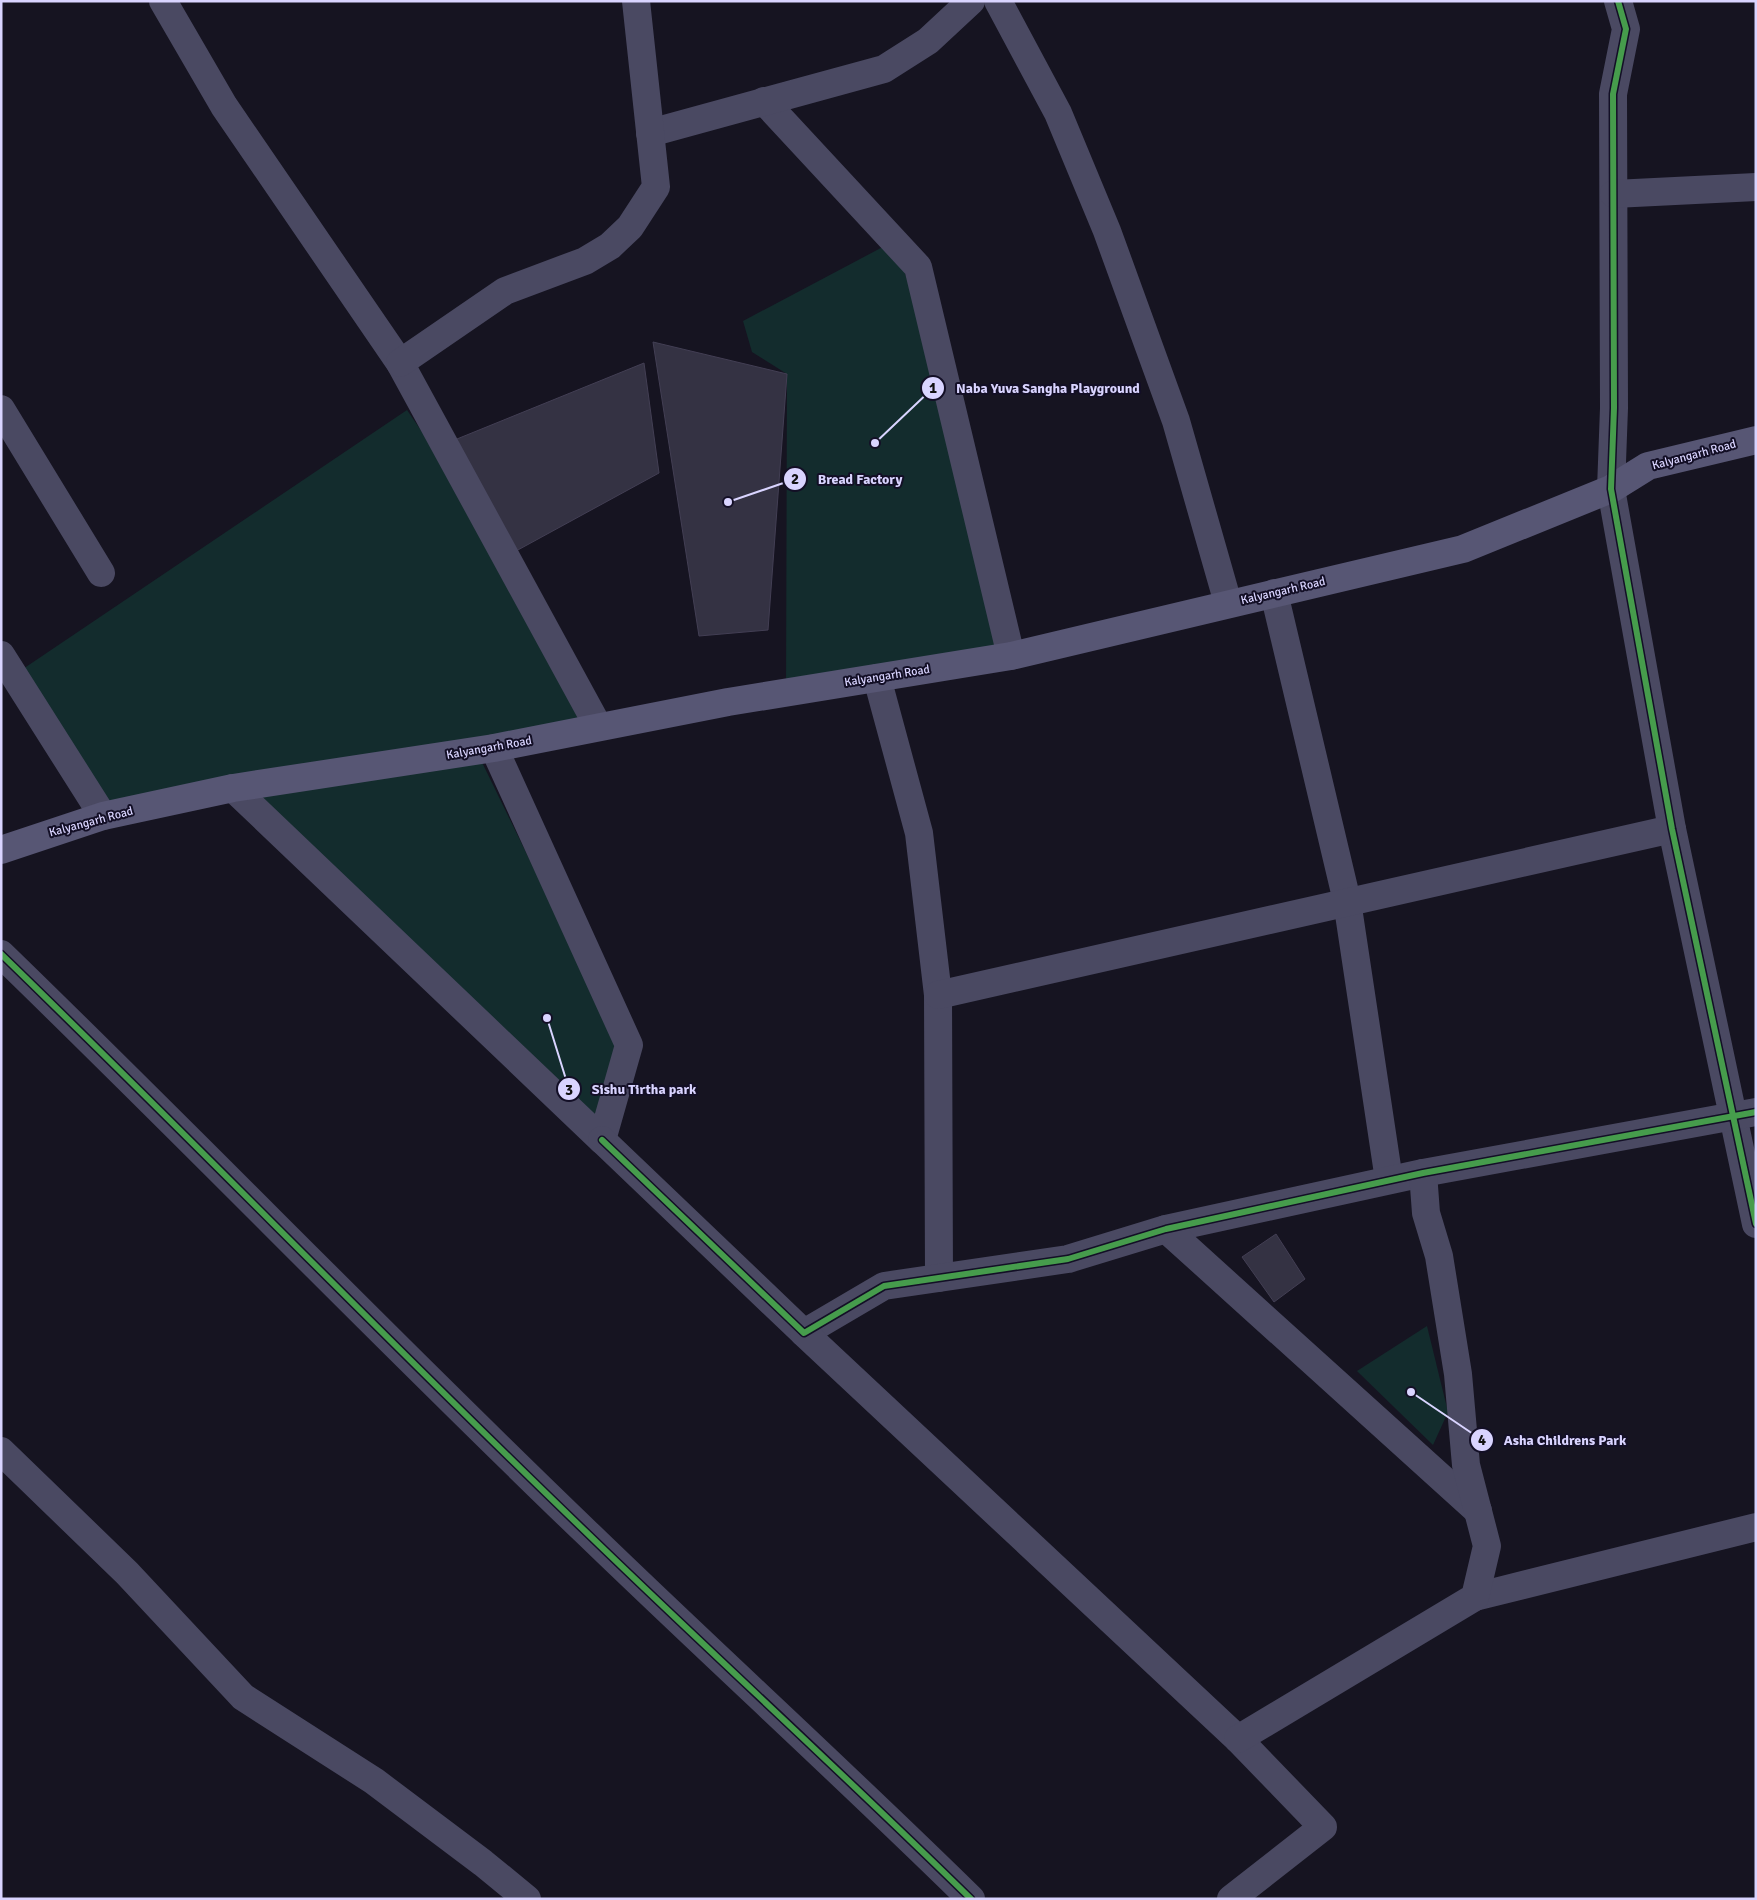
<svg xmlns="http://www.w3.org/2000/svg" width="1757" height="1900" viewBox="0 0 1757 1900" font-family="Signika,sans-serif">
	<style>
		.green { fill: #132c2d }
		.building { fill: #343243; stroke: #433f54 }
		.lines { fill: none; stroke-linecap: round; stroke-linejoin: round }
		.street { stroke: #4a4962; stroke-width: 28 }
		.secondary { stroke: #575674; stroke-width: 28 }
		.cycleway-casing { stroke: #130f26; stroke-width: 9 }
		.cycleway { stroke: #469c4c; stroke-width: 6 }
		.labels { text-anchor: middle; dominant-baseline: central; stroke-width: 4; stroke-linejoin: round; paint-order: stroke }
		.street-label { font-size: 12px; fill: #d9d4ff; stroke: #130f26 }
		.leader { fill: none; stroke: #d9d4ff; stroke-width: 2 }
		.callout-dot { fill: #d9d4ff; stroke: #130f26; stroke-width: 2 }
		.mark-label { font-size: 15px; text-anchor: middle; font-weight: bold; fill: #111 }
		.callout-label { font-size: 14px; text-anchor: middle; font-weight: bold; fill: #d9d4ff; stroke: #130f26; stroke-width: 4; stroke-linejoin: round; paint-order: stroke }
	</style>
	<rect width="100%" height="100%" fill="#161421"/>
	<g class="green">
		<path d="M894 241 987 512 1011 656 786 693 787 374 752 352 743 321Z"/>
		<path d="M407 410 492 534 598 726 475 748 618 1041 599 1120 250 789 103 816 14 675Z"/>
		<path d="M1427 1326 1448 1412 1433 1445 1357 1371Z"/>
	</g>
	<g class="building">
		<path d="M653 342 787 374 768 630 699 636Z"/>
		<path d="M644 363 659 473 516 551 452 441Z"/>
		<path d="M1276 1234 1305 1279 1274 1302 1242 1257Z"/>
	</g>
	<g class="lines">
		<g class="street">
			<path d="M163 1 224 106 400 363 598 726"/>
			<path d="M998 1 1058 113 1107 231 1176 421 1228 603"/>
			<path d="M1618 1 1626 29 1613 94 1614 408 1611 489 1672 829 1756 1224"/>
			<path d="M764 101 918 267 1011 656"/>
			<path d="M650 133 884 69 928 41 971 1"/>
			<path d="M1614 194 1756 187"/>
			<path d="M400 363 505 291 585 261 610 246 630 227 656 187 636 1"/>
			<path d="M1 409 101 573"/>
			<path d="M1274 593 1347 901 1389 1180"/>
			<path d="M1 655 103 816"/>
			<path d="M877 678 919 833 938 995 939 1278"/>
			<path d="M233 788 602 1140 629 1045 494 748"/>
			<path d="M1 954C198 1145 389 1343 587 1533 714 1656 845 1775 971 1899"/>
			<path d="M938 995 1672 829"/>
			<path d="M602 1140 804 1333 884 1286 1068 1259 1166 1229 1423 1173 1756 1112"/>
			<path d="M1166 1229 1478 1511"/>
			<path d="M804 1333 1238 1739 1323 1827 1231 1899"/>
			<path d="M1 1451 127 1573 243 1697 374 1781 483 1863 527 1899"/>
			<path d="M1475 1597 1756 1527"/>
			<path d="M1238 1739 1475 1597 1487 1546 1466 1465 1458 1374 1439 1256 1426 1213 1423 1173"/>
		</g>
		<path class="secondary" d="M1 850 103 816 233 788 494 748 728 702 1011 656 1463 549 1611 489 1648 466 1756 440"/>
		<defs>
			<g id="cycleway">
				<path d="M1618 1 1626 29 1613 94 1614 408 1611 489 1672 829 1756 1224"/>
				<path d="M1 954C198 1145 389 1343 587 1533 714 1656 845 1775 971 1899"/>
				<path d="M602 1140 804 1333 884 1286 1068 1259 1166 1229 1423 1173 1756 1112"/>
			</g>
		</defs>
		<use href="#cycleway" class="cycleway-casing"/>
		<use href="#cycleway" class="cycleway"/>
	</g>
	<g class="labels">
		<g class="street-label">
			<text transform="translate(1694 455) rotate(-15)">Kalyangarh Road</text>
			<text transform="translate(1283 591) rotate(-13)">Kalyangarh Road</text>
			<text transform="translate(887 676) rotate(-9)">Kalyangarh Road</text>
			<text transform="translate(489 748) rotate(-10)">Kalyangarh Road</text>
			<text transform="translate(91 822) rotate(-15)">Kalyangarh Road</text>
		</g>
	</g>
	<path class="leader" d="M875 443L933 388M728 502L795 479M547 1018L569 1089M1411 1392L1482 1440"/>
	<g class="callout-dot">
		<circle cx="875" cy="443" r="5"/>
		<circle cx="728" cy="502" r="5"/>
		<circle cx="547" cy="1018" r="5"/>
		<circle cx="1411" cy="1392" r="5"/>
		<circle cx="933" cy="388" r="12"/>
		<circle cx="795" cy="479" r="12"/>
		<circle cx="569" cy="1089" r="12"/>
		<circle cx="1482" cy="1440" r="12"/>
	</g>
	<g class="mark-label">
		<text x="933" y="393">1</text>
		<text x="795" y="484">2</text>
		<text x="569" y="1095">3</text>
		<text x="1482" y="1445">4</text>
	</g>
	<g class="callout-label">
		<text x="1048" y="393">Naba Yuva Sangha Playground</text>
		<text x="860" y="484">Bread Factory</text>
		<text x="644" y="1094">Sishu Tirtha park</text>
		<text x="1565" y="1445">Asha Childrens Park</text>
	</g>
	<rect width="1757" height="1900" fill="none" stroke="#d9d4ff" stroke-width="5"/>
</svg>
